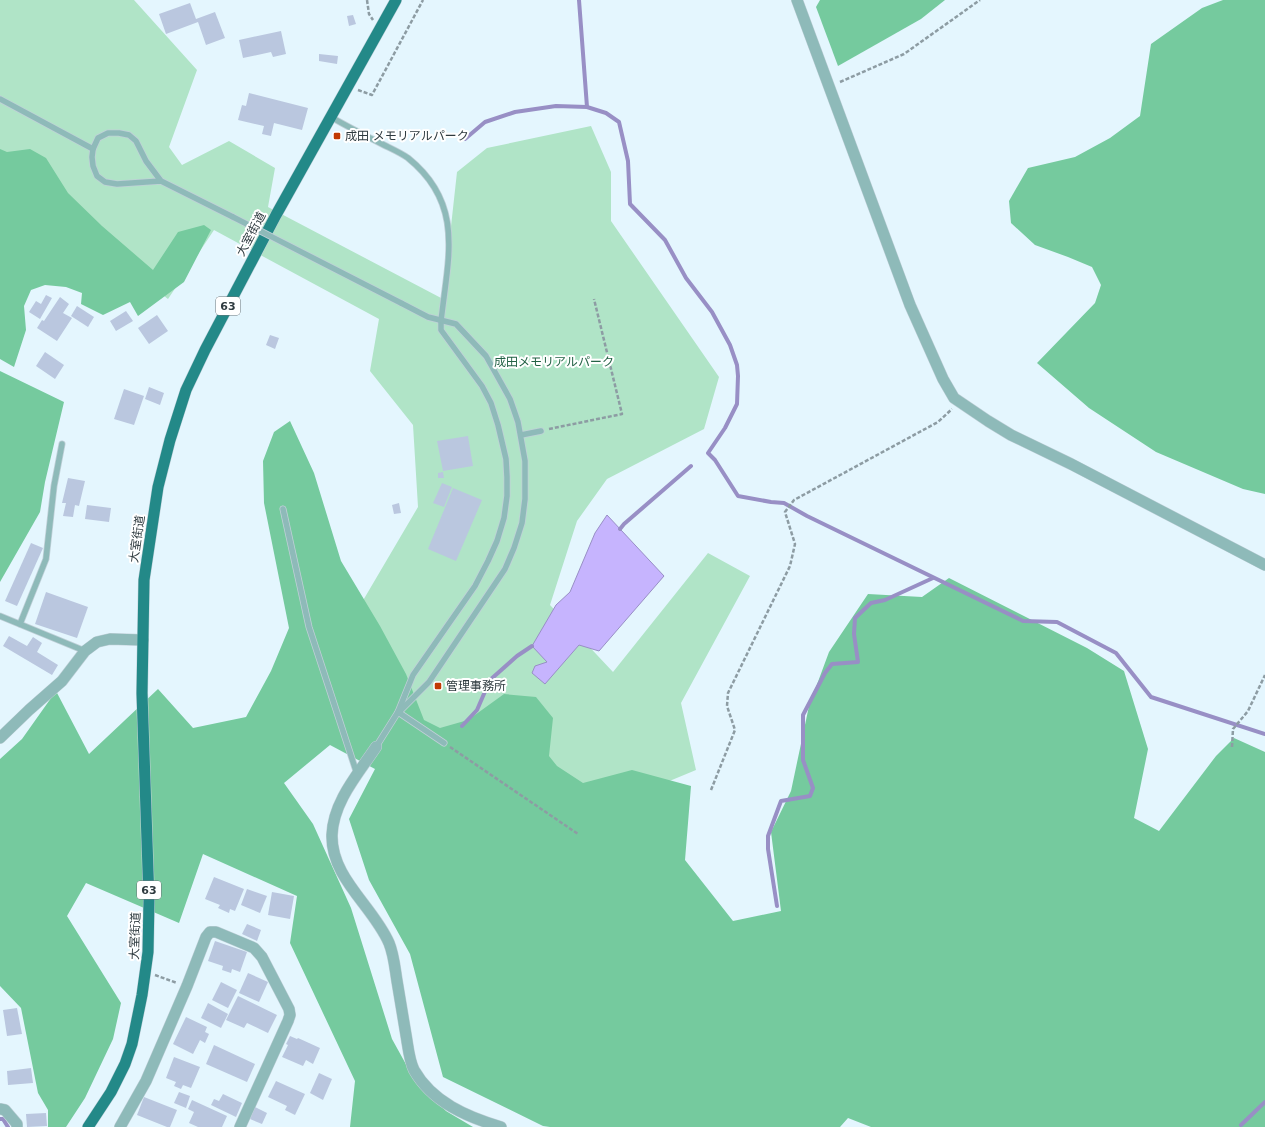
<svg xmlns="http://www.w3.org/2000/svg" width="1265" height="1127" viewBox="0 0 1265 1127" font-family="'DejaVu Sans','Noto Sans JP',sans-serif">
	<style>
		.green { fill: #b0e4c7 }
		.forest { fill: #75ca9e }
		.water { fill: #c6b4fe; stroke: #988fc5 }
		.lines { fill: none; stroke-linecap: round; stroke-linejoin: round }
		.stream { stroke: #988fc5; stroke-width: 4 }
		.building { fill: #bac7df }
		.service-casing { stroke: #c0d0d8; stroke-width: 7 }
		.minor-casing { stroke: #c0d0d8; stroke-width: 12 }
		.primary-casing { stroke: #c0d0d8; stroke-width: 12 }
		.path { stroke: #8d9ca3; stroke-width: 2.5; stroke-dasharray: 4 2; stroke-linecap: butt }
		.service { stroke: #8ebab9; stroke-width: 5.5 }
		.minor { stroke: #8ebab9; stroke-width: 11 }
		.primary { stroke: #238988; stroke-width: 11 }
		.service-bridge-casing { stroke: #c0d0d8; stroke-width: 7; stroke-linecap: butt }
		.service-bridge { stroke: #8ebab9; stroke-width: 5.5 }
		.poi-dot { fill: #c13902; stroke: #fff; stroke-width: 1.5 }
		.labels { text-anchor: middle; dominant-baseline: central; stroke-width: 4; stroke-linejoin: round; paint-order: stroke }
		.shield { fill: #fff; stroke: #6d7579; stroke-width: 1 }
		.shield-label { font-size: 11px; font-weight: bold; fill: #2e3a3f }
		.poi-label { font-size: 12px; fill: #2e3a3f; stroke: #fff; text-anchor: start }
		.street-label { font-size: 12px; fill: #2e3a3f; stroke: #fff }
		.park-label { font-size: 12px; fill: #236245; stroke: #fff }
	</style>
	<rect width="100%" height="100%" fill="#e4f6fe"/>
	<path class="green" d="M0 0H134L197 70 169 147 182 165 229 141 275 168 268 207 443 299 457 172 487 148 591 126 611 172V221L719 377 704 429 607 479 577 521 550 605 613 672 708 553 750 576 681 703 696 770 602 809 514 878 348 626 418 507 413 425 370 371 379 319 214 230 168 299 96 244 0 166Z"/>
	<g class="forest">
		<path d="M820 0H945L921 19 838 66 816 7Z"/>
		<path d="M1223 0H1265V494L1243 489 1156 452 1089 408 1037 363 1095 303 1101 285 1092 267 1068 257 1035 245 1011 223 1009 201 1028 168 1075 157 1110 138 1140 116 1151 44 1202 8Z"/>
		<path d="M0 149 7 152 30 149 46 158 68 193 102 226 153 270 178 232 204 225 211 230 184 282 138 316 130 302 103 315 81 304 82 293 66 287 45 285 31 290 24 306 26 330 14 367 0 359Z"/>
		<path d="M0 371 64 402 45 482 40 512 0 582Z"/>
		<path d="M290 421 314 473 341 561 380 626 406 674 424 720 440 728 468 720 504 694 536 697 553 718 549 756 557 766 583 783 632 770 691 786 685 860 733 921 781 911 771 832 791 791 809 706 829 652 868 594 922 597 949 578 1087 648 1124 671 1148 749 1134 818 1159 831 1216 756 1234 738 1265 752V1127H871L848 1118 840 1127H550L543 1126 443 1077 410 954 369 880 349 819 375 769 330 745 284 783 313 824 351 908 392 1039 413 1077 446 1111 473 1127H350L355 1081 290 943 297 896 203 854 179 923 86 883 67 916 121 1003 113 1039 85 1098 66 1127H48V1110L38 1093 21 1008 0 986V759L22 739 56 691 89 754 158 689 193 728 246 717 271 671 289 628 264 503 263 461 274 432Z"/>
	</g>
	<path class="water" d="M607 515 664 576 599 651 579 645 545 684 532 673 535 666 547 662 532 646 556 605 570 592 595 533Z"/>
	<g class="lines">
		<g class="stream">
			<path d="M579 0 587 107 606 113 619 122 628 161 630 204 665 240 686 278 712 312 730 345 737 365 738 376 737 404 725 428 708 453 715 460 738 496 771 502 784 503 807 516 1023 621 1057 622 1116 653 1151 697 1265 734"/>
			<path d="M465 139 485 122 515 112 556 106 587 107"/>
			<path d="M620 529 624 524 691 466"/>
			<path d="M462 726 477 710 490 680 517 656 532 646"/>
			<path d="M777 906 768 849V836L781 801 810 796 813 788 803 760V715L825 673 832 664 858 662 854 634 855 618 871 603 885 600 933 578"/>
			<path d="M0 1119H3L8 1127"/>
			<path d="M1241 1125 1265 1102"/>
		</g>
	</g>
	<g class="building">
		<path d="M190 3 196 19 215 12 225 38 206 45 198 22 166 34 159 14Z"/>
		<path d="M353 15 356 24 349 26 347 16Z"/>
		<path d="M281 31 286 54 273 57 271 52 243 58 239 40Z"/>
		<path d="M319 54 338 56 337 64 319 61Z"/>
		<path d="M249 93 308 108 302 130 274 123 271 136 262 134 264 126 238 120 242 105 246 106Z"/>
		<path d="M46 295 52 298 40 319 29 312 36 301 41 304Z"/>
		<path d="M60 297 69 304 63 313 72 318 57 341 37 328 42 320 44 321Z"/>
		<path d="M77 306 94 317 88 327 71 316Z"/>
		<path d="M126 311 133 321 116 331 110 321Z"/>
		<path d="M157 315 168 331 149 344 138 328Z"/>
		<path d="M270 335 279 338 275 349 266 345Z"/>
		<path d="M45 352 64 365 55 379 36 366Z"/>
		<path d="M149 387 164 393 160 405 145 399Z"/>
		<path d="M124 389 144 396 134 425 114 419Z"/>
		<path d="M468 436 473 466 443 471 437 441Z"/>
		<path d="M443 472 444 478H438V473Z"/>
		<path d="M68 478 85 481 79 506 75 505 73 517 63 516 66 503H62Z"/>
		<path d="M442 483 452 487 444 507 433 503Z"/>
		<path d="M453 488 482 500 456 561 428 549Z"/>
		<path d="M399 503 401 513 394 514 392 505Z"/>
		<path d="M87 505 111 508 109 522 85 519Z"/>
		<path d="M31 543 43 548 17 606 5 601Z"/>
		<path d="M46 592 88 607 77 638 35 624Z"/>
		<path d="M9 636 27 646 33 637 42 643 37 652 58 665 52 675 3 646Z"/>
		<path d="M214 877 244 889 235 911 230 909 229 913 218 908 220 905 205 899Z"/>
		<path d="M247 889 267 896 260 913 241 905Z"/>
		<path d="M272 892 294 896 290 919 268 915Z"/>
		<path d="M247 924 261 930 257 941 242 934Z"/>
		<path d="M215 941 247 952 240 972 232 969 231 973 222 970 223 966 208 961Z"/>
		<path d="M248 973 268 982 259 1002 239 993Z"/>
		<path d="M221 982 237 990 228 1008 212 1000Z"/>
		<path d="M238 996 277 1015 268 1033 247 1023 244 1028 226 1020Z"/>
		<path d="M208 1003 228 1014 221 1028 201 1018Z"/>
		<path d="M17 1008 22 1034 7 1036 3 1010Z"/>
		<path d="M186 1017 207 1027 205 1032 209 1034 205 1043 200 1040 193 1054 173 1044Z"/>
		<path d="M290 1036 297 1039 298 1038 320 1048 313 1064 306 1060 303 1066 282 1057 288 1045 286 1044Z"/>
		<path d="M214 1045 255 1064 247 1082 206 1064Z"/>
		<path d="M174 1057 200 1067 191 1088 183 1085 181 1089 174 1086 176 1082 166 1078Z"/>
		<path d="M31 1068 33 1083 8 1085 7 1071Z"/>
		<path d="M319 1073 332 1079 323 1100 310 1093Z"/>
		<path d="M276 1081 305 1094 295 1115 285 1110 287 1106 268 1097Z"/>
		<path d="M179 1092 190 1096 186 1108 174 1103Z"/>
		<path d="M223 1094 242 1103 236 1117 211 1105 214 1099 219 1101Z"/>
		<path d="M144 1097 177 1110 170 1127H167L137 1115Z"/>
		<path d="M192 1100 227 1116 222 1127H198L189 1123 194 1112 188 1109Z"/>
		<path d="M255 1107 267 1113 262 1124 250 1119Z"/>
		<path d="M46 1113 47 1126 27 1127 26 1114Z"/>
	</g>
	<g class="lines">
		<defs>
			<g id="service">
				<path d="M0 99 93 149"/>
				<path d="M331 117C348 127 366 136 384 145 392 149 401 153 408 158 465 204 448 258 441 321V330L482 386 491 403 498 425 506 459 507 477V496L504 518 497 541 488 561 475 586 413 675 398 712 376 747"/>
				<path d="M161 181 117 184 105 182 97 176 93 166 92 157 93 149 98 138 108 133H119L129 135 136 141 146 161 161 181 233 217"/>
				<path d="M521 435 541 431"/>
				<path d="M283 509 309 627 357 774"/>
				<path d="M0 616 85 651"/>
				<path d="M20 624 46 559 54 486 62 444"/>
				<path d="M400 711 429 682 505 569 514 548 522 523 525 499V461L518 422 510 399 486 356 456 324 428 317 401 303"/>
				<path d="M398 712 444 743"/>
			</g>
			<g id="minor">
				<path d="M797 0 910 305 943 379 954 398 988 421 1011 435 1071 464 1265 565"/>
				<path d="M0 738 29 710 62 681 85 651 97 642 110 639 143 640"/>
				<path d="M376 747C358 774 333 802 332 835 331 878 373 906 389 943 394 955 395 969 397 981 400 999 403 1017 406 1035 408 1046 409 1060 414 1070 432 1102 467 1117 501 1127"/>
				<path d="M0 1109 5 1110 17 1124V1127"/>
				<path d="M120 1127 146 1081 187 986 206 937 210 932H216L254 948 262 957 289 1009 290 1015 288 1021 240 1127"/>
			</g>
			<path id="primary" d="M88 1127 111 1092 125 1064 132 1044 142 995 148 952 149 900 142 693 144 580 158 487 170 440 186 390 205 350 276 215 396 0"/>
		</defs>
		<use href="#service" class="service-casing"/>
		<use href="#minor" class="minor-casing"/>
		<use href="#primary" class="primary-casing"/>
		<g class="path">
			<path d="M367 0 369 14 373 20"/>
			<path d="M840 82 904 54 980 0"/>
			<path d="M358 90 372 95 423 0"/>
			<path d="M549 429 622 414 594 299"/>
			<path d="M450 747 578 834"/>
			<path d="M1232 747 1233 729 1248 711 1265 675"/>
			<path d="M711 790 735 730 727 706 728 693 790 566 795 544 785 512 794 500 938 422 952 409"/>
			<path d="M155 975 177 983"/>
		</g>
		<use href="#service" class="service"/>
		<use href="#minor" class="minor"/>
		<use href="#primary" class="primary"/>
		<defs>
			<path id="service-bridge" d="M233 217 401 303"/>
		</defs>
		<use href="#service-bridge" class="service-bridge-casing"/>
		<use href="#service-bridge" class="service-bridge"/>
	</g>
	<g class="poi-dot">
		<rect x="333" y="132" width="8" height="8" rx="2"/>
		<rect x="434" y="682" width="8" height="8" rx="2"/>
	</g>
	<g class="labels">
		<g class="shield">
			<rect x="216" y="297" width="24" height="18" rx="3"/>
			<rect x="137" y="881" width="24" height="18" rx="3"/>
		</g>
		<g class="shield-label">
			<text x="228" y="306">63</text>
			<text x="149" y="890">63</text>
		</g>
		<g class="poi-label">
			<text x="345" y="136">成田 メモリアルパーク</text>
			<text x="446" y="686">管理事務所</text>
		</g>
		<g class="street-label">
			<text transform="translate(251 234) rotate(-62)">大室街道</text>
			<text transform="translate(137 539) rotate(-82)">大室街道</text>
			<text transform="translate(135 936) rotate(-88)">大室街道</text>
		</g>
		<g class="park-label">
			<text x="554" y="362">成田メモリアルパーク</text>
		</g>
	</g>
</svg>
